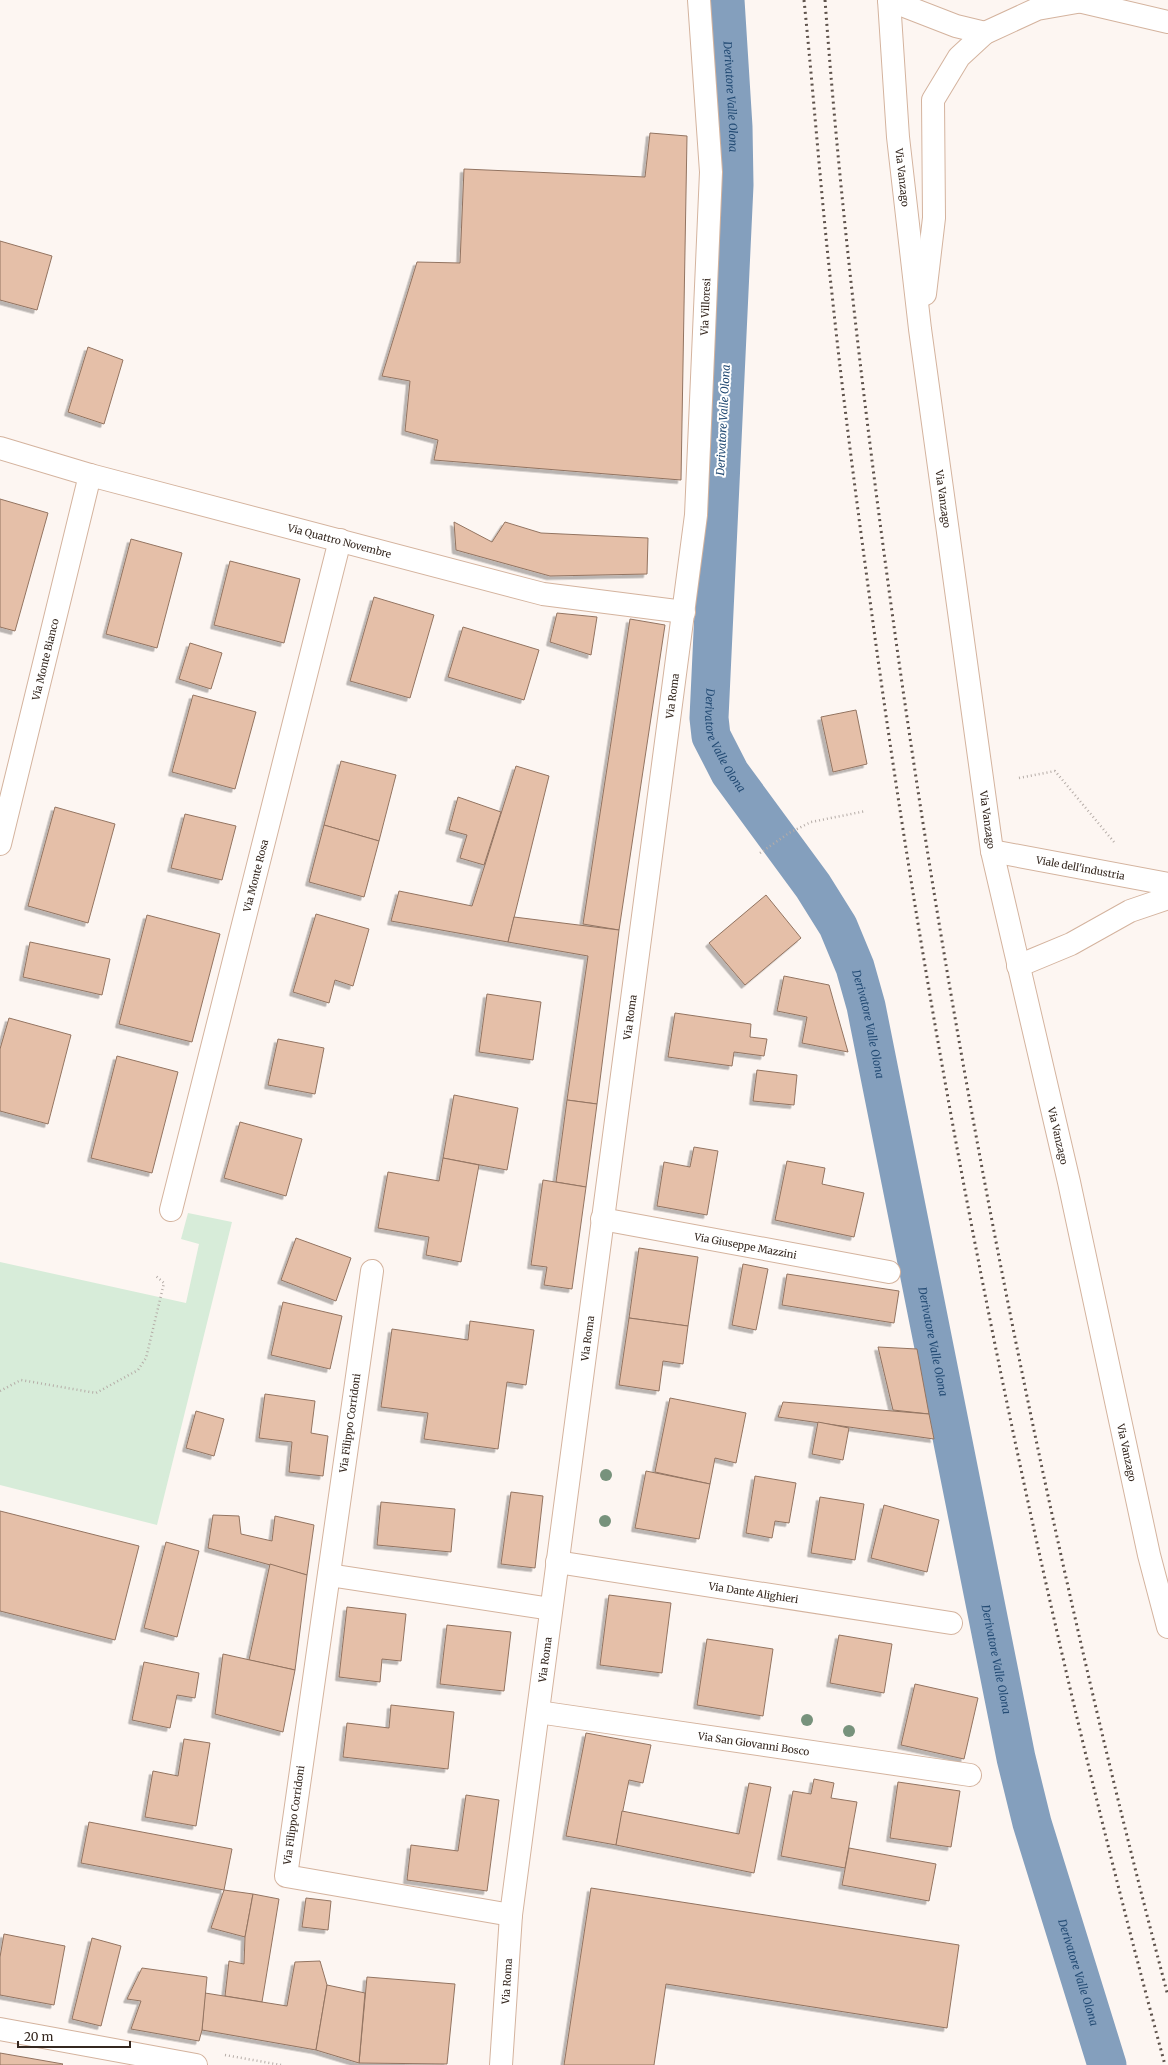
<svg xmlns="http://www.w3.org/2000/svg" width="1168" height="2065" viewBox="0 0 1168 2065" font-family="Merriweather,serif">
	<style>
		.green { fill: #d7ecd9 }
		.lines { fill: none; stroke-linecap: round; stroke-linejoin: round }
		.canal { stroke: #849fbd; stroke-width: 39 }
		.building { fill: #e5bfa8; stroke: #937461; filter: url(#shadow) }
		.minor-casing { stroke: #d4b39e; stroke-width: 24 }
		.path { stroke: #b5aca7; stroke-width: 2.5; stroke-dasharray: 1 3; stroke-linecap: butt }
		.minor { stroke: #fff; stroke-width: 22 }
		.rail { stroke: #5e524b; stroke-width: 3; stroke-dasharray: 2 4; stroke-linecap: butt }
		.tree { fill: #77927c }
		.labels { text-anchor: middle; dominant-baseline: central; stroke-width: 4; stroke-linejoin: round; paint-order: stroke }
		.street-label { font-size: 10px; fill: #34271f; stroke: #fff }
		.water-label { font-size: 11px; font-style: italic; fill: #234b74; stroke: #fff }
	</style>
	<defs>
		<filter id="shadow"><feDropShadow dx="-3.5" dy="3.5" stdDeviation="0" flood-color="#0004"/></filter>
	</defs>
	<rect width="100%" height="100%" fill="#fdf6f2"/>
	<path class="green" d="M188 1213 232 1222 157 1525 0 1485V1262L186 1303 199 1244 181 1239Z"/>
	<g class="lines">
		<path class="canal" id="s1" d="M725 0 733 127 734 185 709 718 711 736 730 773 813 886 838 926 855 967 866 1006 1016 1758 1032 1823 1107 2065"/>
	</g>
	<g class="building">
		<path d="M650 133 687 136 681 480 434 460 438 440 405 431 410 381 382 376 417 262 460 263 464 169 645 177Z"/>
		<path d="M0 241 52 256 37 310 0 300Z"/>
		<path d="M88 347 123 360 104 424 68 412Z"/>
		<path d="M0 499 48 513 15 631 0 627Z"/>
		<path d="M454 522 492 542 505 522 541 533 648 538 647 574 550 576 456 550Z"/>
		<path d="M131 539 182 553 157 648 106 634Z"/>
		<path d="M230 561 300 579 284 643 214 625Z"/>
		<path d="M374 597 434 615 410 698 350 681Z"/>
		<path d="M557 613 597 617 591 655 550 642Z"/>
		<path d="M630 619 665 625 619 930 583 924Z"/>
		<path d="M463 627 539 650 524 700 448 677Z"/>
		<path d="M190 643 222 653 211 689 179 679Z"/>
		<path d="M193 695 256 712 235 789 172 772Z"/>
		<path d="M856 710 867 764 833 772 821 717Z"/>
		<path d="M341 761 396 775 379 841 324 825Z"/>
		<path d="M516 766 549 776 508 942 391 921 399 891 472 906Z"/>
		<path d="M458 797 501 812 484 865 460 858 467 835 449 830Z"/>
		<path d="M55 807 115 824 88 923 28 906Z"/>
		<path d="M185 814 236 826 222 880 171 868Z"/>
		<path d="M324 825 379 841 364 897 309 882Z"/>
		<path d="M766 895 801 938 745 985 709 943Z"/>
		<path d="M316 914 369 929 353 986 335 980 329 1003 293 992Z"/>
		<path d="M147 915 220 934 192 1042 119 1024Z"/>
		<path d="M514 917 619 930 597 1104 567 1100 588 956 508 942Z"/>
		<path d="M30 942 110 959 102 995 23 977Z"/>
		<path d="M784 976 829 985 848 1052 802 1043 807 1017 777 1011Z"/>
		<path d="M487 994 541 1002 533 1060 479 1052Z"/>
		<path d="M675 1013 751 1024 750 1037 767 1039 764 1056 734 1052 732 1066 668 1057Z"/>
		<path d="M9 1018 71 1035 48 1124 0 1111V1049Z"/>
		<path d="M278 1039 324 1048 315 1094 268 1085Z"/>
		<path d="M117 1056 178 1072 152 1173 91 1158Z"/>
		<path d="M757 1070 797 1075 794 1105 753 1101Z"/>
		<path d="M454 1095 518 1108 507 1170 443 1158Z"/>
		<path d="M567 1100 597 1104 586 1187 556 1182Z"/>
		<path d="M240 1122 302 1139 286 1196 224 1178Z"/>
		<path d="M694 1147 718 1151 707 1215 657 1206 664 1162 690 1167Z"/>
		<path d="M443 1158 479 1165 461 1262 426 1255 429 1237 378 1228 388 1172 439 1181Z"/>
		<path d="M787 1161 825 1168 822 1184 864 1193 854 1237 775 1220Z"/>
		<path d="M543 1180 586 1187 572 1289 544 1285 547 1267 531 1265Z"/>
		<path d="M296 1238 351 1258 336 1301 281 1280Z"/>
		<path d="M639 1248 698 1257 688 1326 629 1318Z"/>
		<path d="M743 1264 768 1269 756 1330 732 1325Z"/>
		<path d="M787 1274 899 1291 894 1323 782 1305Z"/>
		<path d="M283 1302 342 1316 330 1369 271 1355Z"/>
		<path d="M629 1318 688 1326 683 1364 663 1361 659 1391 619 1385Z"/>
		<path d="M470 1321 534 1330 526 1385 507 1382 498 1449 424 1439 428 1413 381 1407 392 1329 468 1340Z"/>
		<path d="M878 1347 917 1349 929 1414 893 1410Z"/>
		<path d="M265 1394 315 1401 311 1433 328 1436 323 1476 289 1472 292 1442 259 1438Z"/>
		<path d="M670 1398 746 1413 736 1463 715 1458 710 1484 655 1472Z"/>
		<path d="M783 1402 929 1414 934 1439 778 1417Z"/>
		<path d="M196 1411 224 1419 214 1456 186 1448Z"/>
		<path d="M818 1422 849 1428 843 1460 812 1454Z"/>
		<path d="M646 1471 710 1484 699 1539 635 1528Z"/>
		<path d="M755 1476 796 1483 789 1523 775 1521 772 1538 746 1533Z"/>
		<path d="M511 1492 543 1496 535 1568 501 1564Z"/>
		<path d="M820 1497 864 1504 855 1560 811 1553Z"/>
		<path d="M381 1502 455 1509 451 1552 377 1545Z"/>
		<path d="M884 1505 939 1520 927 1572 871 1558Z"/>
		<path d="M0 1511 139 1546 115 1640 0 1611Z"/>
		<path d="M213 1515 239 1516 241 1534 272 1541 275 1516 314 1525 307 1575 208 1548Z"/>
		<path d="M166 1542 199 1551 177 1637 144 1628Z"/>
		<path d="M270 1564 307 1575 295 1670 249 1660Z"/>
		<path d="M609 1595 671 1603 662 1673 600 1665Z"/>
		<path d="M347 1607 406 1614 401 1661 382 1659 380 1682 339 1677Z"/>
		<path d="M447 1625 511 1632 504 1691 440 1684Z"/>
		<path d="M839 1635 892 1644 884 1693 830 1683Z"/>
		<path d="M707 1639 773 1649 763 1716 697 1705Z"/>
		<path d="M223 1654 295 1670 283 1732 215 1714Z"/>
		<path d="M144 1662 199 1673 195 1698 177 1695 170 1728 132 1720Z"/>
		<path d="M915 1684 978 1698 964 1759 901 1745Z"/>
		<path d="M391 1705 454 1712 448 1769 343 1757 347 1723 389 1728Z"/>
		<path d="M586 1733 651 1745 643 1783 629 1780 616 1845 566 1836Z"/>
		<path d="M184 1739 210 1743 196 1826 145 1817 153 1771 178 1776Z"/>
		<path d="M814 1779 834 1783 831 1798 857 1802 845 1868 781 1856 793 1791 811 1794Z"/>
		<path d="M898 1782 960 1791 951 1847 890 1838Z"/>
		<path d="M749 1783 771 1787 754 1873 616 1845 622 1811 739 1834Z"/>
		<path d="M466 1795 499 1800 487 1891 407 1880 411 1845 458 1851Z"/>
		<path d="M89 1822 232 1849 224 1890 81 1863Z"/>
		<path d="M849 1848 936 1864 929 1901 842 1885Z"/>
		<path d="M591 1888 959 1945 947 2028 666 1984 654 2065H564Z"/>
		<path d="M224 1890 253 1894 245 1937 211 1928Z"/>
		<path d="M253 1894 279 1899 262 2002 225 1996 229 1961 244 1964 245 1937Z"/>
		<path d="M306 1898 331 1901 328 1930 302 1927Z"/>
		<path d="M4 1934 65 1946 54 2005 0 1995V1957Z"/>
		<path d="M92 1938 121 1946 101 2026 72 2019Z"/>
		<path d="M320 1961 327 1985 316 2050 202 2030 205 1993 287 2006 295 1962Z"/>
		<path d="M142 1968 207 1977 202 2030 199 2041 131 2029 141 2001 127 1999Z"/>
		<path d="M367 1977 455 1984 447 2064 359 2063Z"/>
		<path d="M327 1985 365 1993 359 2063 316 2050Z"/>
		<path d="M0 2053 63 2064 62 2065H0Z"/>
	</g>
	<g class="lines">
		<defs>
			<g id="minor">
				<path id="s2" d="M889 0 898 137 920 329 992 851 1069 1182 1149 1555 1168 1627"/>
				<path d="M889 0 956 26 985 33"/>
				<path d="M1074 0 1168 22"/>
				<path d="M925 294 934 218 933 100 959 57 985 33 1037 9 1077 2"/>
				<path id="s3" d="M0 448 90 475 543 594 684 612"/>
				<path id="s4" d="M0 844 90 475"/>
				<path id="s5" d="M992 851 1168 884"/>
				<path d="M1018 966 1071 944 1130 911 1168 898"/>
				<path id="s6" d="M171 1210 340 540"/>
				<path id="s7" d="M602 1219 889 1272"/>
				<path d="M372 1271 286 1876 511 1915"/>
				<path id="s8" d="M557 1562 951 1623"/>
				<path d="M329 1575 551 1609"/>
				<path id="s9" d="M538 1712 970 1775"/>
				<path d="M0 2029 196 2065"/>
				<path id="s10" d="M501 2065 511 1915 696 515 711 172 699 0"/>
			</g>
		</defs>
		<use href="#minor" class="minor-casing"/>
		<g class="path">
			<path d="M1019 778 1055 771 1114 842"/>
			<path d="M760 853 789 833 811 822 866 811"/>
			<path d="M0 1391 21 1380 96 1393 138 1370 146 1358 164 1283 156 1276"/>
			<path d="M225 2055 281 2065"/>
		</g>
		<use href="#minor" class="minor"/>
		<g class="rail">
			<path d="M804 0C814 98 821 196 832 294 843 399 857 504 871 608 937 1099 1036 1587 1165 2065"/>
			<path d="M825 0C841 217 867 433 897 648 961 1102 1051 1553 1168 1996"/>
		</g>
	</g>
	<g class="tree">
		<circle cx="606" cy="1475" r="6"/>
		<circle cx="605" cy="1521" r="6"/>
		<circle cx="807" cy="1720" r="6"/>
		<circle cx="849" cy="1731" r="6"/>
	</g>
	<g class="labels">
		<g class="street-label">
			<text stroke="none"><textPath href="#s2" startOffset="178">Via Vanzago</textPath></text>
			<text stroke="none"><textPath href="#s10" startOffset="1771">Via Villoresi</textPath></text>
			<text stroke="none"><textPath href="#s2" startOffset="502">Via Vanzago</textPath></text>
			<text stroke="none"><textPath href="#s3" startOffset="352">Via Quattro Novembre</textPath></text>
			<text stroke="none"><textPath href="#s4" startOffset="190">Via Monte Bianco</textPath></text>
			<text stroke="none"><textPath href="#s10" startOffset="1380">Via Roma</textPath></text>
			<text stroke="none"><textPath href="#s2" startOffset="826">Via Vanzago</textPath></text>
			<text stroke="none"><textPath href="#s5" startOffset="90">Viale dell'industria</textPath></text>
			<text stroke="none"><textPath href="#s6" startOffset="345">Via Monte Rosa</textPath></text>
			<text stroke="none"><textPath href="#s10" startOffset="1056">Via Roma</textPath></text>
			<text stroke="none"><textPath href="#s2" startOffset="1150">Via Vanzago</textPath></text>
			<text stroke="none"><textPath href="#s7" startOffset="146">Via Giuseppe Mazzini</textPath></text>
			<text stroke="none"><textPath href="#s10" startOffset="732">Via Roma</textPath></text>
			<text transform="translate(350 1423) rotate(-82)">Via Filippo Corridoni</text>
			<text stroke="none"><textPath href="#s2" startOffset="1474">Via Vanzago</textPath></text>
			<text stroke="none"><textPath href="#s8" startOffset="199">Via Dante Alighieri</textPath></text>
			<text stroke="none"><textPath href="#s10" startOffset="408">Via Roma</textPath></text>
			<text stroke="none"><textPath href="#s9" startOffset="218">Via San Giovanni Bosco</textPath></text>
			<text transform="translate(294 1815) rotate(-82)">Via Filippo Corridoni</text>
			<text stroke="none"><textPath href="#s10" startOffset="84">Via Roma</textPath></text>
		</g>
		<g class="water-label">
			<text stroke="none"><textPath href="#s1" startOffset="97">Derivatore Valle Olona</textPath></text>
			<text transform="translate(723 420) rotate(-87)">Derivatore Valle Olona</text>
			<text stroke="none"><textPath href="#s1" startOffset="745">Derivatore Valle Olona</textPath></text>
			<text stroke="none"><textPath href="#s1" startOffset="1069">Derivatore Valle Olona</textPath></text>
			<text stroke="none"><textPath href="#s1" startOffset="1393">Derivatore Valle Olona</textPath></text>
			<text stroke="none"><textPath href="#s1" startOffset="1717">Derivatore Valle Olona</textPath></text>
			<text stroke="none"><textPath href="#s1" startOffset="2041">Derivatore Valle Olona</textPath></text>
		</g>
	</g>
	<path d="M18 2041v6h112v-6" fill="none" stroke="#34271f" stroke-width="2"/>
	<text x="24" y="2041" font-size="12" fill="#34271f" stroke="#ffffff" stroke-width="3" paint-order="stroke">20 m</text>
</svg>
